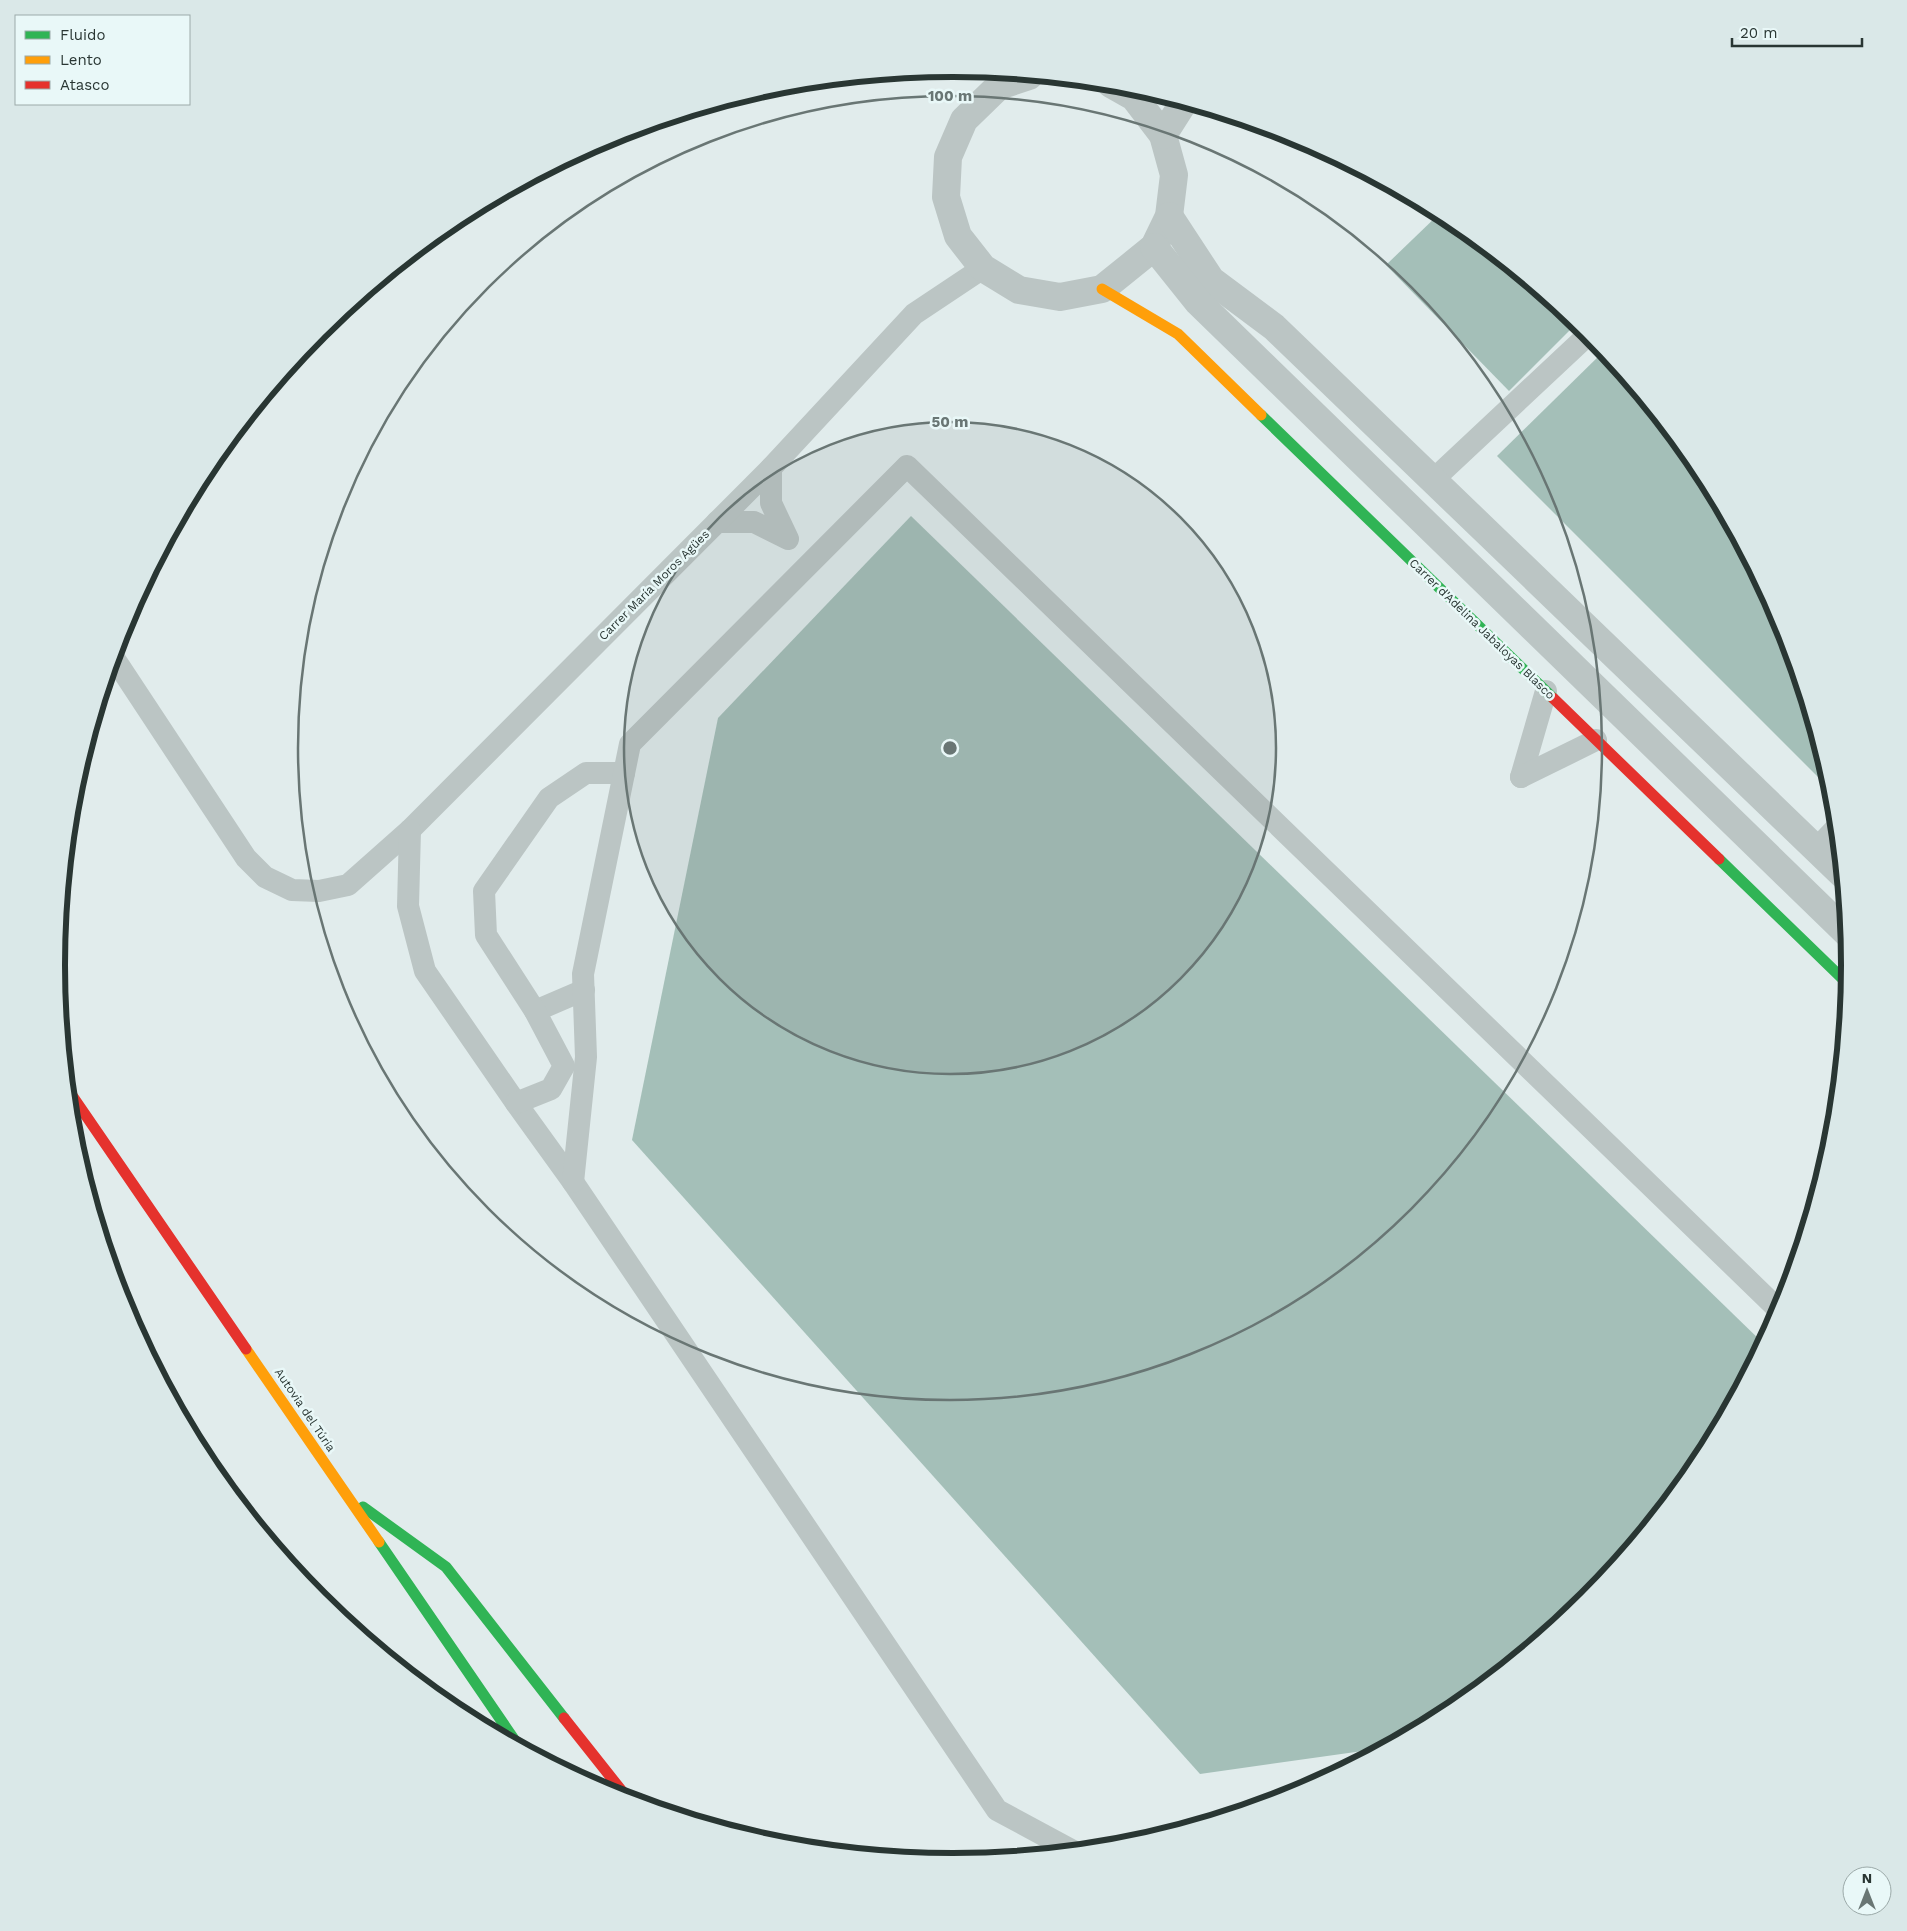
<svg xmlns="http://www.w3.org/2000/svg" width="1907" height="1931" viewBox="0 0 1907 1931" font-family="'Work Sans',sans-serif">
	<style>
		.building { fill: #a4bfb8 }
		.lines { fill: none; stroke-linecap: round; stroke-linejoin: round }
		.lane { stroke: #bbc5c4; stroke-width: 22 }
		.street { stroke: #bbc5c4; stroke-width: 28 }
		.fast { stroke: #30b455; stroke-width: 11 }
		.slow { stroke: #ff9f0a; stroke-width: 11 }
		.jam { stroke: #e5322d; stroke-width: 11 }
		.ring { fill: none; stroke: #697674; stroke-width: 2.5 }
		.labels { text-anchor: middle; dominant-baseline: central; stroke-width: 5; stroke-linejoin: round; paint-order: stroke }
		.street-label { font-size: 12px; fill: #293633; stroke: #e9f8f8 }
		.rim { fill: none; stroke: #293633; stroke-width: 6 }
		.centre { fill: #697674; stroke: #e9f8f8; stroke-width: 2.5 }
		.ring-label { font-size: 15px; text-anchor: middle; font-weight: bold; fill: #697674; stroke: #e9f8f8; stroke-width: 5; stroke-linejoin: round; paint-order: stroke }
	</style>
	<rect width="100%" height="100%" fill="#e1ecec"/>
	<g class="building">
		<path d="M1440 213 1452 220 1522 277 1572 328 1509 391 1386 265Z"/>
		<path d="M1604 351 1700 467 1783 622 1832 786 1829 788 1497 456Z"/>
		<path d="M911 516 1764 1344 1699 1464 1588 1600 1452 1712 1384 1748 1200 1774 632 1140 718 718Z"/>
	</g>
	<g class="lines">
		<g class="lane">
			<path d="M1433 480 1590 333"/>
			<path d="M717 522H754L788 539 771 503V468"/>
			<path d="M114 658 246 858 265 877 292 890 319 891 348 885 410 830 771 468 914 314 983 268"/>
			<path d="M1521 777 1546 691"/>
			<path d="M1521 777 1596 740"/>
			<path d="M410 830 408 906 425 971 516 1103 573 1182 997 1810 1073 1851"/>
			<path d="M1816 849 1837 827"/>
			<path d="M535 1011 584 990"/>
			<path d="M516 1103 551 1089 564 1066 535 1011 486 935 484 891 549 798 586 773H624"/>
			<path d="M573 1182 586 1057 583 974 630 744 907 466 1781 1312"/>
		</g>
		<g class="street">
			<path d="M1029 76 999 86 964 120 948 157 946 197 958 236 983 268 1019 290 1060 297 1102 289 1154 247 1169 216 1174 175 1163 135 1134 97 1111 84"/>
			<path d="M1163 135 1184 102"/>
			<path d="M1169 216 1211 280 1274 327 1842 874"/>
			<path d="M1154 247 1198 302 1848 934"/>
		</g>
		<g class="fast">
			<path d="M1261 415 1553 698"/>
			<path d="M1719 859 1849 985"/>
			<path d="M363 1507 446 1567 564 1718"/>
			<path d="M379 1542 518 1745"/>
		</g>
		<g class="slow">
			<path d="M1102 289 1178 334 1261 415"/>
			<path d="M246 1349 379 1542"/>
		</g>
		<g class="jam">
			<path d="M1553 698 1719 859"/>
			<path d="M69 1091 246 1349"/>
			<path d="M564 1718 629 1800"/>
		</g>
	</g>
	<circle cx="950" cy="748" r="326" fill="#697674" fill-opacity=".12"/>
	<g class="ring">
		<circle cx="950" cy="748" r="326"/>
		<circle cx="950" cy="748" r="652"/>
	</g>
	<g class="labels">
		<g class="street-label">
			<text transform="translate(654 585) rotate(-45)">Carrer María Moros Agües</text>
			<text transform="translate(1482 629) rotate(44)">Carrer d'Adelina Jabaloyas Blasco</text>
			<text transform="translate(305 1410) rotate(56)">Autovia del Túria</text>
		</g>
	</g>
	<path d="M0 0H1907V1931H0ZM65 965a888 888 0 1 1 1776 0a888 888 0 1 1-1776 0Z" fill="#dae8e8" fill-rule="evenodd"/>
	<path class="rim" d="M65 965a888 888 0 1 1 1776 0a888 888 0 1 1-1776 0Z"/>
	<circle cx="950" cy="748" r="8" class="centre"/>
	<g class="ring-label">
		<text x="950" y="101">100 m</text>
		<text x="950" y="427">50 m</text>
	</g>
	<rect x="15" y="15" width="175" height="90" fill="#e9f8f8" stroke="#9caaa9"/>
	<rect x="25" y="31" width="25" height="8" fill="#30b455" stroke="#9caaa9"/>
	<text x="60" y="40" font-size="15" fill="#293633">Fluido</text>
	<rect x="25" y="56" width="25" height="8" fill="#ff9f0a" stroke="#9caaa9"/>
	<text x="60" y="65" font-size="15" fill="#293633">Lento</text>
	<rect x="25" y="81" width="25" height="8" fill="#e5322d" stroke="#9caaa9"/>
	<text x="60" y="90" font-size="15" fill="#293633">Atasco</text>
	<g transform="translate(1867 1891)"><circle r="24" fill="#e9f8f8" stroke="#9caaa9"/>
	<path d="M0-4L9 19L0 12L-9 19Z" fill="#697674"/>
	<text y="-8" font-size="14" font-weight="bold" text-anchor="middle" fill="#293633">N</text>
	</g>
	<path d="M1732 38v8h130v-8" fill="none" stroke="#293633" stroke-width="2.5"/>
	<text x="1740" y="38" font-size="15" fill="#293633" stroke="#e9f8f8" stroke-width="4" paint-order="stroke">20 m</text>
</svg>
